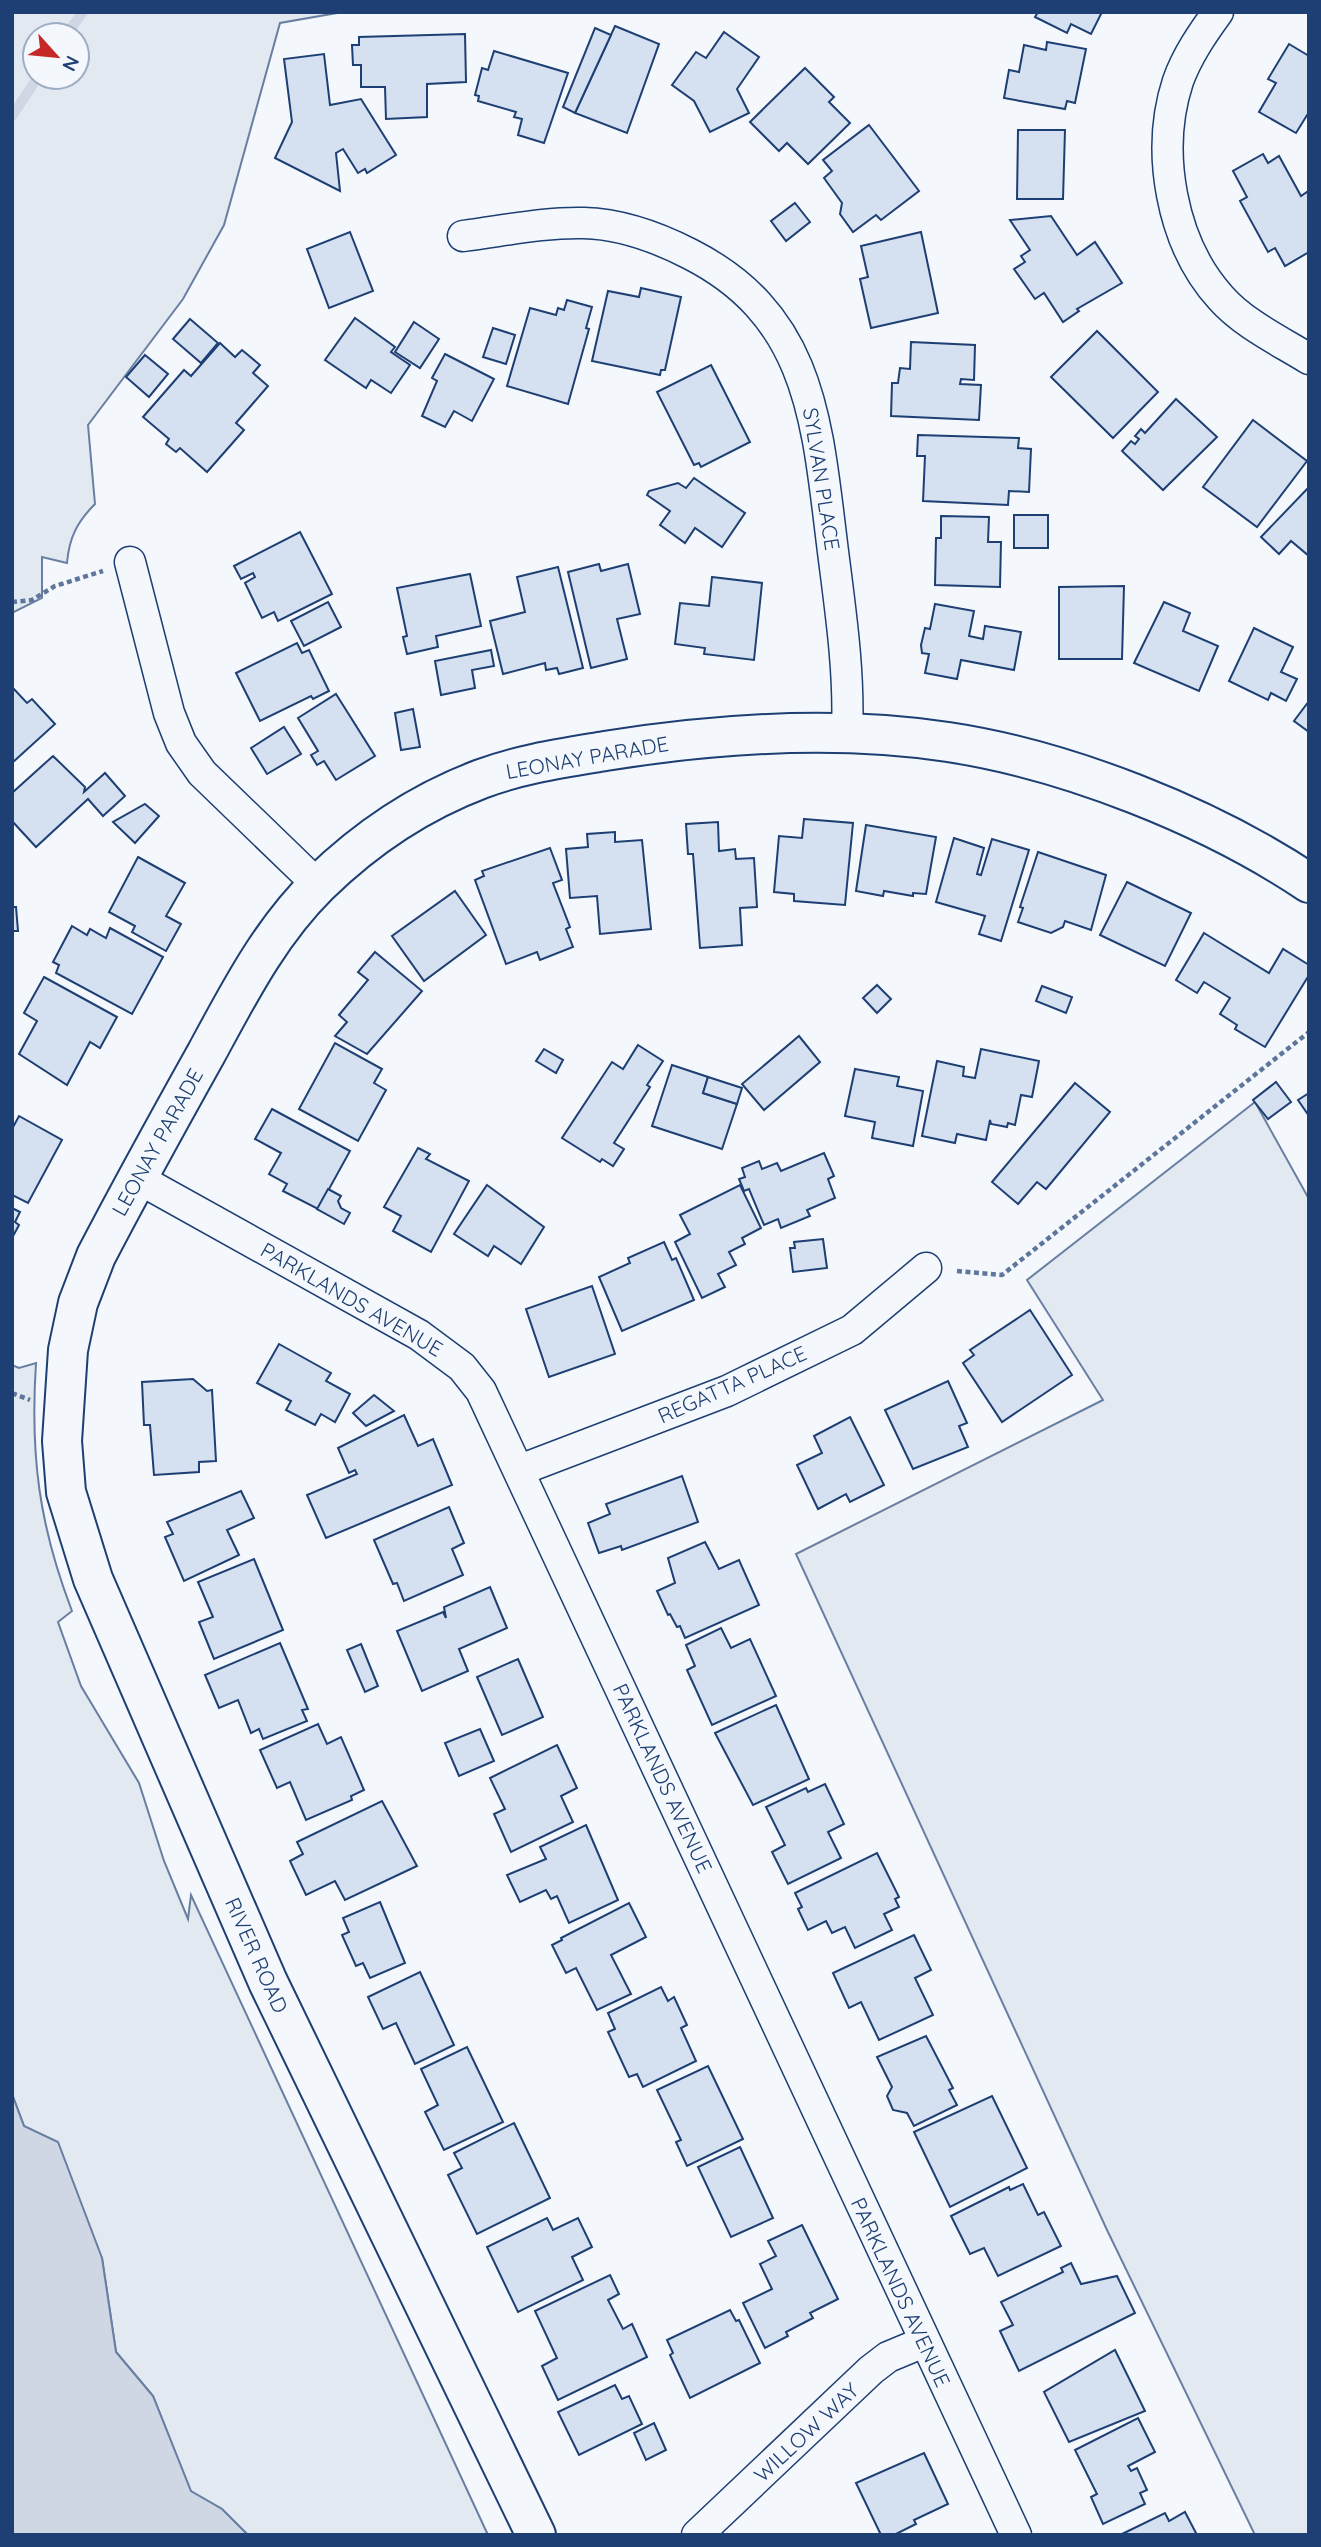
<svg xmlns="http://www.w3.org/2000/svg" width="1321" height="2547" viewBox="0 0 1321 2547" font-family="Quicksand,sans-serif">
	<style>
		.green { fill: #e3e9f0; stroke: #687fa3; stroke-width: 2; fill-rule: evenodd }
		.water { fill: #cfd7e4; stroke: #687fa3; stroke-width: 2 }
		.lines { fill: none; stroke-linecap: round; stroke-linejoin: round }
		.stream { stroke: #cfd7e4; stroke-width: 10 }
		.building { fill: #d5e0f0; stroke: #1d3f73; stroke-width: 2 }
		.street-casing { stroke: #1d3f73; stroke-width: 33 }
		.secondary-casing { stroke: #1d3f73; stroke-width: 42 }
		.path { stroke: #5e769c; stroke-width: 4.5; stroke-dasharray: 5 3.5; stroke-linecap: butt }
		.street { stroke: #f4f7fb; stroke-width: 30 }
		.secondary { stroke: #f4f7fb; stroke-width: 38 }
		.labels { text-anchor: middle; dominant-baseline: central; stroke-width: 5; stroke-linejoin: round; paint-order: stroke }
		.street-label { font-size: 21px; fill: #1d3f73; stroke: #f4f7fb }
	</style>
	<rect width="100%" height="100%" fill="#f4f7fb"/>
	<g class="green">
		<path d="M12 12H343L280 23 224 225 183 299 88 425 95 504C77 522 69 538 67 563L42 557V598L12 613ZM77 35V77H35V35Z"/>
		<path d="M1255 1102 1309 1199V2535H1255L1107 2230 796 1554 1103 1400 1027 1280Z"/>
		<path d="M36 1363C30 1455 39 1525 72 1611L58 1622 81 1686 139 1783 164 1861 188 1919 191 1895 488 2535H248L222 2509 191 2492 153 2396 116 2352 102 2258 24 2126 12 2094V1365L19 1368Z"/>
	</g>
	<path class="water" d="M12 2094 24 2126 58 2142 102 2258 116 2352 153 2396 191 2491 222 2509 248 2535H12Z"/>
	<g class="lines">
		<g class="stream">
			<path d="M66 35 83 12"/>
			<path d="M12 116 38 77"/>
		</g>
	</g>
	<g class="building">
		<path d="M1038 12H1102L1091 34 1071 24 1067 33 1035 17Z"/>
		<path d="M615 26 659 44 627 133 575 113Z"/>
		<path d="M595 28 611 35 575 113 563 107Z"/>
		<path d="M724 32 759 57 737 89 749 113 710 132 694 101 672 85 696 52 706 58Z"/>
		<path d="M465 34 466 82 427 84V117L386 119 385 87H361V65H353L352 45H359V37Z"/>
		<path d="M1047 42 1086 49 1075 103 1067 101 1065 109 1004 98 1009 70 1019 72 1024 45 1046 50Z"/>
		<path d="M1289 44 1309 56V112L1296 133 1259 112 1276 83 1268 79Z"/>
		<path d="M494 51 568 73 544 143 518 135 522 119 514 117 516 112 478 101 479 96 475 95 482 68 488 70Z"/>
		<path d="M324 54 330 105 361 99 396 155 367 173 365 169 358 173 343 149 336 153 340 191 275 158 292 122 284 59Z"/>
		<path d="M805 68 834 97 829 102 850 123 808 164 787 143 779 151 750 122Z"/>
		<path d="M869 125 919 191 881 220 876 215 853 232 840 214 842 203 824 178 832 171 823 160Z"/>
		<path d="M1018 130H1065L1063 199H1017Z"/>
		<path d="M1263 154 1268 163 1279 156 1301 196 1307 192 1309 195V252L1285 266 1275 248 1268 252 1240 201 1247 197 1233 171Z"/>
		<path d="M795 203 810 222 786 241 771 221Z"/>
		<path d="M1051 216 1077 255 1095 242 1122 283 1077 309 1079 311 1063 322 1044 293 1035 299 1014 269 1025 262 1021 256 1030 250 1010 220Z"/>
		<path d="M350 232 373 291 329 308 307 249Z"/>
		<path d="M921 232 938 313 871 328 860 279 868 277 861 246Z"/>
		<path d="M641 288 681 297 665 370H661L660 375 592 361 608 291 639 297Z"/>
		<path d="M567 300 592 307 586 328 589 329 568 404 507 386 530 308 556 315 558 308 564 310Z"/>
		<path d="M355 318 395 347 391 352 410 365 391 393 371 380 366 388 325 360Z"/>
		<path d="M190 319 218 343 201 363 173 339Z"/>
		<path d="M414 322 439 339 420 368 395 352Z"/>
		<path d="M493 328 515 335 506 364 483 357Z"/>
		<path d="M1097 331 1158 392 1113 438 1051 377Z"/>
		<path d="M911 342 975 345 974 380 961 379 960 384 981 385 979 420 891 416 892 383H898L900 368 910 369Z"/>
		<path d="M220 343 235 357 242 350 260 365 253 373 268 386 236 423 244 430 207 472 180 448 176 452 166 444 169 439 143 417 184 370 191 376Z"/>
		<path d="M445 354 494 379 472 421 454 411 445 427 422 416 437 381 432 378Z"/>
		<path d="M145 355 168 374 149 397 126 377Z"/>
		<path d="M711 365 750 442 701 467 699 463 694 465 657 392Z"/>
		<path d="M1176 399 1217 437 1163 490 1122 451 1131 441 1135 444 1139 439 1135 436 1141 429 1145 433Z"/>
		<path d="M1253 420 1307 461 1257 527 1203 487Z"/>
		<path d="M918 435 1019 438 1018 448 1031 449 1029 492 1009 491 1008 505 923 501 925 456H917Z"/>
		<path d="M694 478 745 513 722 547 695 528 685 543 660 525 670 511 647 495 649 491 678 483 686 488Z"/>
		<path d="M1309 487V556L1291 541 1279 554 1261 537Z"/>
		<rect x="1014" y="515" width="34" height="33"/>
		<path d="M941 516 989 517 988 542H1001L1000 587 935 585 936 538H941Z"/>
		<path d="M300 532 332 594 278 621 274 612 262 618 245 583 255 577 253 573 241 579 234 566Z"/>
		<path d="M599 564 601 571 628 564 640 614 617 619 627 659 591 668 568 572Z"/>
		<path d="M558 567 583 668 559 674 557 668 546 670 545 663 503 674 490 621 525 612 517 577Z"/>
		<path d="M470 574 481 626 436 636 438 647 407 654 403 637 407 636 397 588Z"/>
		<path d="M712 577 762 583 754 660 704 654 705 648 675 644 680 603 709 606Z"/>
		<path d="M1124 586 1122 659H1059V587Z"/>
		<path d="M328 602 341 627 304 646 291 621Z"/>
		<path d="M1164 602 1190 613 1183 631 1218 646 1199 691 1134 663Z"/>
		<path d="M935 604 974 611 969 636 983 639 985 626 1021 632 1014 670 961 660 957 679 925 673 929 654 922 653 921 645 925 628 930 629Z"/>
		<path d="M1254 628 1293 647 1281 672 1297 679 1286 701 1271 693 1268 700 1229 681Z"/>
		<path d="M297 643 302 653 309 650 329 691 313 699 311 696 260 721 236 673Z"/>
		<path d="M491 650 494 666 472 670 475 688 441 695 435 661Z"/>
		<path d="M12 687 27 703 32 699 55 724 12 763Z"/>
		<path d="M336 694 375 756 336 780 324 761 317 765 311 755 318 751 298 718Z"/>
		<path d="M1309 701V732L1294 721Z"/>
		<path d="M413 709 420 747 401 750 395 713Z"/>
		<path d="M284 727 301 754 267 774 251 748Z"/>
		<path d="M53 756 85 787 84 792 105 773 125 796 103 816 88 799 36 847 12 821V793Z"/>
		<path d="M145 804 159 816 135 843 113 822Z"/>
		<path d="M804 819 853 823 845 905 794 901V894L774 892 779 836 802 838Z"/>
		<path d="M718 822 719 851 735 849 736 859 754 858 757 907 740 908 742 945 700 948 693 854H688L686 824Z"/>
		<path d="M866 825 936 837 926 894 913 893V896L884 891 883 896 856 891Z"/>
		<path d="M615 832V842L642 840 651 929 600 934 597 896 570 898 566 849 588 847 587 834Z"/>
		<path d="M954 838 984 848 977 874 981 875 992 839 1029 850 1001 941 979 934 985 916 936 902Z"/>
		<path d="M550 848 562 880 553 883 570 927 566 929 573 947 540 960 537 952 506 964 475 880 484 876 482 871Z"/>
		<path d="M1038 852 1106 875 1091 930 1065 921 1063 927 1051 933 1018 922 1023 908 1020 907Z"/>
		<path d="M138 857 185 883 166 916 181 924 166 951 132 932 135 926 109 912Z"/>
		<path d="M1127 882 1191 913 1165 966 1100 935Z"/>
		<path d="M455 891 486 935 424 981 392 936Z"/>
		<path d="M12 907H16L18 931H12Z"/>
		<path d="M72 926 87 935 90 929 106 938 110 928 163 957 132 1014 56 973 59 965 53 962Z"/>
		<path d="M1204 933 1269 973 1283 949 1309 965V975L1265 1047 1235 1029 1237 1025 1220 1014 1230 998 1204 982 1197 993 1176 980Z"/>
		<path d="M375 952 422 991 367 1054 335 1036 347 1022 339 1015 368 980 358 972Z"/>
		<path d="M44 977 117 1017 100 1048 90 1042 67 1085 19 1054 37 1021 24 1013Z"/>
		<path d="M877 985 891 999 877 1013 863 998Z"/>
		<path d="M1042 986 1072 997 1066 1013 1036 1001Z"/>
		<path d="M799 1036 820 1062 764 1110 742 1084Z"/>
		<path d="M335 1043 382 1069 374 1083 386 1090 358 1141 299 1109Z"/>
		<path d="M638 1045 663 1061 647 1085 650 1087 614 1143 624 1149 613 1166 602 1159 600 1162 562 1138 612 1062 623 1069Z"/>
		<path d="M544 1049 563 1060 556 1073 536 1061Z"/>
		<path d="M981 1049 1039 1061 1032 1097 1021 1095 1015 1125 1008 1123 1007 1127 991 1124 990 1120 986 1140 957 1134 955 1143 922 1136 937 1061 964 1067 963 1076 975 1078Z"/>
		<path d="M672 1065 708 1077 703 1093 737 1104 722 1149 652 1126Z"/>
		<path d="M855 1069 899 1077 897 1086 923 1091 913 1146 872 1138 875 1122 845 1116Z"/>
		<path d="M708 1077 742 1088 737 1104 703 1093Z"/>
		<path d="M1276 1082 1291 1102 1268 1119 1253 1100Z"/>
		<path d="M1075 1083 1110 1112 1046 1189 1037 1182 1018 1204 992 1182Z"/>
		<path d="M1309 1093V1116L1298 1100Z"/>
		<path d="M272 1109 350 1151 318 1209 283 1191 287 1184 269 1174 281 1153 255 1139Z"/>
		<path d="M19 1116 62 1140 28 1203 12 1195V1129Z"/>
		<path d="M418 1148 430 1154 426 1159 469 1181 431 1252 393 1231 401 1216 384 1207Z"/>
		<path d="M824 1153 834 1176 828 1179 835 1198 807 1210 810 1216 781 1228 778 1219 764 1225 749 1189 744 1191 739 1179 745 1177 742 1168 759 1161 762 1169 777 1163 781 1171Z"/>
		<path d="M487 1185 544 1227 521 1264 494 1246 488 1256 454 1234Z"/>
		<path d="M740 1185 761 1228 742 1238 745 1244 729 1252 736 1265 718 1274 725 1287 702 1298 675 1242 690 1234 680 1215Z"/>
		<path d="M328 1189 341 1196 338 1201 341 1208 350 1213 344 1224 317 1209Z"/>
		<path d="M12 1208 20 1212 15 1222 19 1225 12 1238Z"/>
		<path d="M823 1239 827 1268 793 1272 790 1248H795L794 1242Z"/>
		<path d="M664 1242 672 1260 676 1258 694 1300 622 1331 599 1277 630 1263 628 1258Z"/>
		<path d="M592 1286 615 1354 549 1377 526 1309Z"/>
		<path d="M1030 1310 1072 1375 1002 1422 963 1363 974 1355 970 1350Z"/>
		<path d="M279 1344 331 1373 326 1381 350 1394 335 1422 321 1414 315 1425 286 1410 291 1401 257 1383Z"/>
		<path d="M193 1379 207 1391 212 1390 216 1461 199 1462V1472L154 1475 150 1425H144L142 1382Z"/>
		<path d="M948 1381 967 1423 959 1426 968 1447 913 1469 885 1410Z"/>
		<path d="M374 1395 394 1411 366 1426 353 1413Z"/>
		<path d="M404 1415 418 1446 433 1439 452 1485 326 1538 307 1495 357 1474 355 1470 349 1473 338 1448Z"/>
		<path d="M850 1417 884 1485 850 1502 846 1494 818 1509 797 1465 822 1453 814 1436Z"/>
		<path d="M682 1476 698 1522 622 1550 621 1546 599 1553 588 1523 610 1514 606 1504Z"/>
		<path d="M241 1491 254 1518 227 1530 239 1555 184 1581 165 1537 173 1534 167 1522Z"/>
		<path d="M449 1507 464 1543 452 1549 463 1575 404 1601 397 1583 393 1584 374 1540Z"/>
		<path d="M705 1542 719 1569 739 1560 759 1605 685 1638 680 1626 677 1627 670 1614 668 1615 657 1591 675 1583 668 1558Z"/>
		<path d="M254 1559 283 1630 214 1659 199 1622 213 1617 198 1582Z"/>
		<path d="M490 1587 507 1628 459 1649 468 1671 422 1691 397 1631 443 1612 446 1618 444 1607Z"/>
		<path d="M721 1628 731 1648 750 1639 776 1696 712 1725 687 1670 695 1666 686 1645Z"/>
		<path d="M280 1643 308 1709 302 1710 307 1721 263 1739 259 1729 251 1733 238 1700 219 1708 205 1675Z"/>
		<path d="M361 1644 378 1686 365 1692 347 1650Z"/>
		<path d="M518 1659 543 1717 502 1735 477 1677Z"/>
		<path d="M776 1705 809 1779 753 1805 715 1733Z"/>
		<path d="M318 1724 327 1744 341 1737 364 1790 351 1796 352 1800 306 1820 290 1782 277 1788 260 1750Z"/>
		<path d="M480 1729 494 1761 459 1776 445 1743Z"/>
		<path d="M557 1745 577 1788 561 1796 573 1822 511 1852 494 1814 505 1809 490 1778Z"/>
		<path d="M825 1784 844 1824 828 1832 841 1858 788 1884 772 1852 785 1845 766 1807 806 1788 808 1792Z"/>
		<path d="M382 1801 417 1866 345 1900 335 1881 306 1895 290 1861 303 1854 297 1842Z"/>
		<path d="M586 1825 618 1900 569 1923 557 1896 551 1899 546 1890 520 1902 507 1875 546 1859 540 1847Z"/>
		<path d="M877 1853 899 1897 895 1899 899 1907 884 1914 892 1930 855 1948 845 1927 832 1933 826 1921 808 1930 798 1909 802 1907 795 1893Z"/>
		<path d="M380 1902 405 1963 370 1978 363 1963 356 1966 342 1935 349 1932 343 1918Z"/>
		<path d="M629 1903 646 1937 611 1955 631 1994 597 2010 576 1968 566 1973 552 1945 562 1940 561 1938Z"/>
		<path d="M914 1935 931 1970 915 1978 933 2015 879 2040 861 2002 849 2008 833 1973Z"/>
		<path d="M420 1972 454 2045 415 2064 396 2023 383 2029 368 1997Z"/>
		<path d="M661 1987 668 2001 674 1997 687 2025 681 2028 696 2061 643 2087 637 2074 629 2077 608 2032 615 2029 608 2013Z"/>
		<path d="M926 2036 953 2088 949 2090 957 2105 914 2126 907 2113 893 2110 887 2096 892 2087 877 2057Z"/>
		<path d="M467 2047 503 2122 444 2150 425 2112 438 2105 421 2069Z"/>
		<path d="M708 2066 743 2139 687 2166 676 2142 681 2140 657 2090Z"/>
		<path d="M992 2096 1027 2168 950 2207 914 2132Z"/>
		<path d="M514 2123 550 2198 477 2234 448 2175 462 2168 454 2153Z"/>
		<path d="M740 2147 773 2218 731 2237 698 2167Z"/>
		<path d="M1023 2184 1038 2215 1044 2212 1061 2246 998 2276 984 2248 970 2254 951 2216 1009 2187 1010 2190Z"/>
		<path d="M547 2218 553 2230 578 2218 592 2247 572 2257 583 2280 518 2312 487 2247Z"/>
		<path d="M802 2225 838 2299 810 2313 813 2318 786 2332 788 2336 765 2348 743 2303 772 2289 760 2264 776 2256 768 2241Z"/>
		<path d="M1071 2263 1081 2284 1117 2276 1135 2313 1019 2371 1000 2331 1013 2325 1001 2302 1063 2272 1061 2268Z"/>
		<path d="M610 2275 619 2294 608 2300 623 2329 632 2324 647 2357 558 2400 542 2366 557 2358 535 2311Z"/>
		<path d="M730 2310 736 2321 739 2320 760 2363 690 2398 670 2355 673 2353 667 2340Z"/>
		<path d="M1115 2350 1145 2411 1069 2442 1044 2392Z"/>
		<path d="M615 2385 622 2399 629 2396 642 2424 579 2455 558 2412Z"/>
		<path d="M1138 2418 1155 2452 1128 2466 1131 2471 1137 2468 1147 2490 1140 2493 1145 2504 1103 2524 1091 2497 1097 2494 1075 2450Z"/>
		<path d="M654 2423 666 2450 646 2460 634 2433Z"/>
		<path d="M924 2453 948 2504 914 2520 916 2524 894 2535H881L856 2483Z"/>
		<path d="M1185 2512 1197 2535H1120L1165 2513 1169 2521Z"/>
	</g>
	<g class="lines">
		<defs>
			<g id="street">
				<path d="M1218 12C1202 34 1187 56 1178 81 1155 151 1171 243 1221 298 1244 324 1280 341 1309 359"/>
				<path d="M463 236C503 231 544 222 584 223 621 224 657 237 690 254 806 313 816 412 830 527 838 596 850 664 847 733"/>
				<path d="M130 562 169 713 181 743 202 773 318 885"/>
				<path d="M137 1178 419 1335 462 1367 481 1391 1016 2535"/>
				<path d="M520 1470 727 1391 852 1330 926 1268"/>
				<path d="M697 2535 871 2370 888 2357 924 2342"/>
			</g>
			<path id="secondary" d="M536 2535 268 1982 93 1579 66 1492 62 1441 68 1350 78 1303 96 1256C132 1187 169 1120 207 1052 239 993 270 932 319 884 365 839 420 802 481 779 521 764 563 758 605 751 718 733 835 725 948 742 1067 760 1209 816 1309 883"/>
		</defs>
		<use href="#street" class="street-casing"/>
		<use href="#secondary" class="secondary-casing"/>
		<g class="path">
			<path d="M12 602 32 600 55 586 103 571"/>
			<path d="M957 1271 1002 1275 1309 1032"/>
			<path d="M12 1393 30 1400"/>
		</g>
		<use href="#street" class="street"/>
		<use href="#secondary" class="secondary"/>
	</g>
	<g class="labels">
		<g class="street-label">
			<text transform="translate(822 479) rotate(81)">SYLVAN PLACE</text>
			<text transform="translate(587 757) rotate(-10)">LEONAY PARADE</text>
			<text transform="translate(157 1142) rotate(-61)">LEONAY PARADE</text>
			<text transform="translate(352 1299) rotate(30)">PARKLANDS AVENUE</text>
			<text transform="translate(732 1384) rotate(-24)">REGATTA PLACE</text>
			<text transform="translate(663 1778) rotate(65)">PARKLANDS AVENUE</text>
			<text transform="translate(257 1955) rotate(66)">RIVER ROAD</text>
			<text transform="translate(901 2292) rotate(65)">PARKLANDS AVENUE</text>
			<text transform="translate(806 2432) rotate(-43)">WILLOW WAY</text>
		</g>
	</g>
	<rect width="1321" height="2547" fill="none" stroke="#1d3f73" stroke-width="28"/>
	<g transform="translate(56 56) rotate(117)"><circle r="33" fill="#f4f7fb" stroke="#9eadc5" stroke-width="2"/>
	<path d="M0-5L12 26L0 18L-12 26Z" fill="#c62828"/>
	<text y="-10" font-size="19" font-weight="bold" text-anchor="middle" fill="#1d3f73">N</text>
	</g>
</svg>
